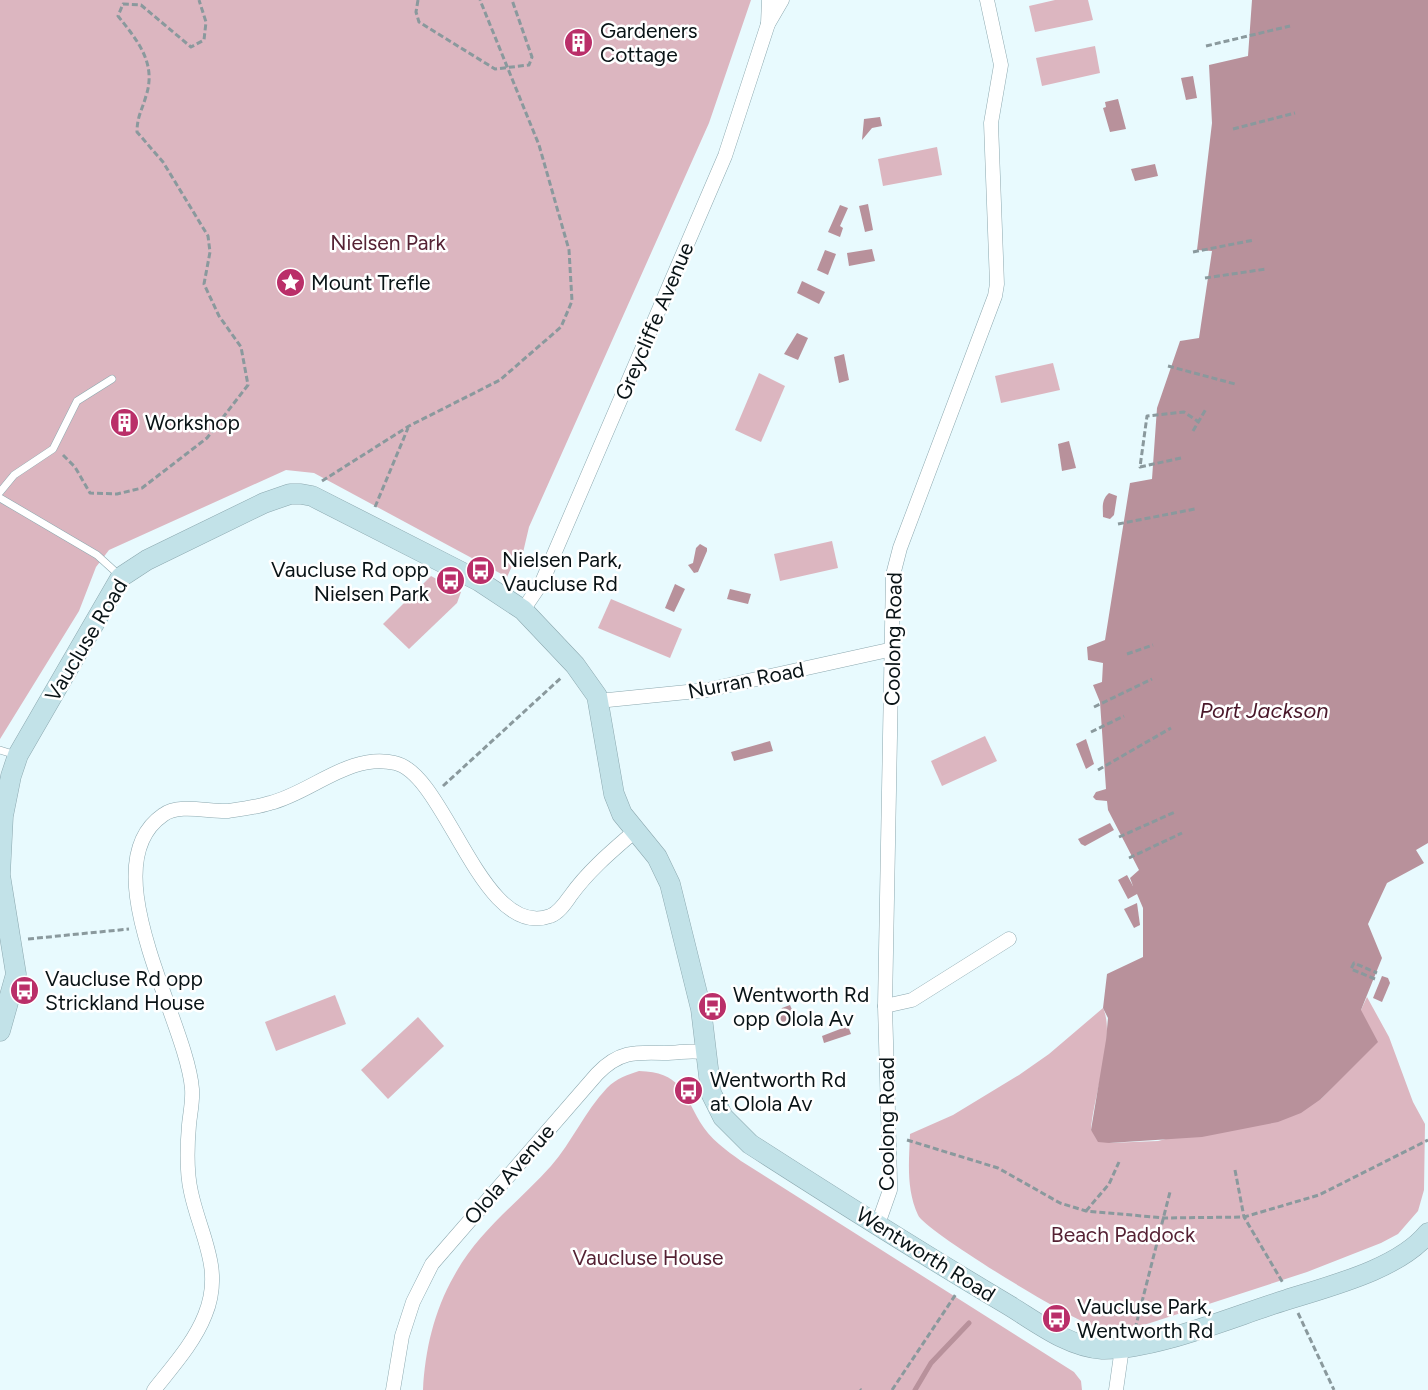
<svg xmlns="http://www.w3.org/2000/svg" width="1428" height="1390" viewBox="0 0 1428 1390" font-family="Figtree,sans-serif">
	<style>
		.green { fill: #dcb6c0 }
		.water { fill: #b8919b }
		.lines { fill: none; stroke-linecap: round; stroke-linejoin: round }
		.stream { stroke: #b8919b; stroke-width: 5 }
		.lane-casing { stroke: #8ca8af; stroke-width: 8 }
		.street-casing { stroke: #8ca8af; stroke-width: 15 }
		.secondary-casing { stroke: #8ca8af; stroke-width: 21 }
		.path { stroke: #8a999d; stroke-width: 3; stroke-dasharray: 6 3; stroke-linecap: butt }
		.lane { stroke: #fff; stroke-width: 7 }
		.street { stroke: #fff; stroke-width: 14 }
		.secondary { stroke: #c2e2e8; stroke-width: 20 }
		.labels { text-anchor: middle; dominant-baseline: central; stroke-width: 5; stroke-linejoin: round; paint-order: stroke }
		.poi-label { font-size: 21px; fill: #091316; stroke: #fff; text-anchor: start }
		.park-label { font-size: 21px; fill: #552234; stroke: #fff }
		.street-label { font-size: 21px; fill: #091316; stroke: #fff }
		.water-label { font-size: 22px; font-style: italic; fill: #491729; stroke: #fff }
	</style>
	<rect width="100%" height="100%" fill="#e8fafe"/>
	<g class="green">
		<path d="M0 0H751L709 123 529 527 521 561 514 562 507 577 314 473 286 470 109 550 96 567 79 611 0 739Z"/>
		<path d="M1055 0H1088L1093 20 1035 32 1029 6Z"/>
		<path d="M1095 46 1100 73 1042 86 1036 58Z"/>
		<path d="M937 147 942 175 883 186 878 159Z"/>
		<path d="M1053 363 1060 390 1001 403 995 376Z"/>
		<path d="M759 373 785 386 761 442 735 430Z"/>
		<path d="M832 541 838 568 780 581 774 554Z"/>
		<path d="M431 576 461 592 457 603 409 649 383 624Z"/>
		<path d="M611 599 682 629 670 658 598 628Z"/>
		<path d="M985 736 997 761 942 786 931 761Z"/>
		<path d="M335 995 346 1024 276 1051 265 1022Z"/>
		<path d="M1367 997 1389 1037 1413 1102 1425 1124 1424 1190 1418 1211 1398 1234 1381 1243 1307 1272 1147 1324C1130 1327 1113 1330 1097 1327 1075 1323 925 1231 918 1215 906 1189 909 1162 910 1134L953 1115 1019 1075 1049 1054 1103 1008C1116 1036 1093 1097 1091 1130L1109 1143 1158 1141 1321 1099 1359 1059 1361 1010Z"/>
		<path d="M418 1017 444 1046 388 1099 361 1070Z"/>
		<path d="M639 1071C680 1072 683 1092 700 1122 710 1139 726 1150 741 1161L1074 1372 1081 1381 1082 1390H423C425 1350 434 1311 454 1276 478 1231 518 1203 551 1166 572 1142 585 1111 607 1088 617 1078 627 1075 639 1071Z"/>
	</g>
	<g class="water">
		<path d="M1252 0H1428V843L1416 850 1424 863 1387 883 1368 924 1382 958 1361 1010 1378 1042 1321 1099 1301 1113 1278 1122 1202 1137 1109 1143 1098 1142 1091 1130 1106 1040 1108 1018 1103 1008 1107 974 1143 957V908L1137 894 1128 899 1118 880 1127 875 1133 886 1130 878 1139 870 1108 810 1107 801 1096 800 1093 797 1096 792 1106 789 1100 702 1093 685 1102 682 1103 663 1088 660 1087 647 1105 640 1130 483 1152 479 1157 408 1180 341 1199 338 1212 251 1197 250 1212 123 1209 65 1248 56Z"/>
		<path d="M1193 76 1197 98 1186 100 1181 78Z"/>
		<path d="M1118 99 1126 129 1110 132 1103 108 1106 107 1105 102Z"/>
		<path d="M880 117 882 126 872 128 862 140 864 119Z"/>
		<path d="M1155 164 1158 176 1135 181 1131 169Z"/>
		<path d="M868 204 873 230 865 232 859 206Z"/>
		<path d="M840 205 848 208 840 226 843 228 840 237 828 232Z"/>
		<path d="M872 249 875 261 849 266 847 253Z"/>
		<path d="M825 250 836 254 828 275 817 270Z"/>
		<path d="M802 281 825 292 819 304 797 293Z"/>
		<path d="M797 333 808 338 798 360 784 354Z"/>
		<path d="M844 354 849 380 839 383 834 357Z"/>
		<path d="M1069 441 1076 468 1062 471 1058 444Z"/>
		<path d="M1109 493 1117 496 1114 515 1110 519 1103 517C1103 508 1101 500 1109 493Z"/>
		<path d="M700 544 707 548V551L698 572 694 573 688 565 693 563 696 548Z"/>
		<path d="M675 584 685 589 674 612 665 608Z"/>
		<path d="M730 589 751 594 748 604 727 599Z"/>
		<path d="M1086 739 1094 764 1086 769 1076 744Z"/>
		<path d="M770 741 773 751 734 761 731 752Z"/>
		<path d="M1110 823 1114 830 1085 846 1081 844 1078 839Z"/>
		<path d="M1137 903 1140 925 1134 928 1124 909Z"/>
		<path d="M1382 976 1388 978 1390 983 1382 1002 1373 998Z"/>
		<path d="M790 1005 797 1021 778 1026 776 1019 782 1008Z"/>
		<path d="M848 1026 851 1034 824 1043 822 1036Z"/>
	</g>
	<g class="lines">
		<path class="stream" d="M915 1390 931 1363 969 1323"/>
		<defs>
			<g id="lane">
				<path d="M0 492 14 475 53 449 77 401 112 379"/>
				<path d="M0 498 97 555 119 575"/>
				<path d="M0 750 16 755"/>
			</g>
			<g id="street">
				<path d="M768 24 769 0"/>
				<path d="M523 610 542 582 725 156 768 24 782 0"/>
				<path d="M598 701 707 690 893 649"/>
				<path d="M885 1006 912 1000 1009 939"/>
				<path d="M878 1224 890 1190V1181L885 1006 893 575 900 548 995 296 997 284 991 123 1001 65 987 0"/>
				<path d="M154 1390C172 1367 194 1343 205 1315 224 1269 200 1235 191 1192 186 1170 187 1148 189 1125 190 1114 193 1101 192 1089 187 1021 89 866 163 815 179 803 209 812 228 811 242 809 257 807 270 803 311 793 350 752 395 763 446 774 482 941 550 916 559 913 566 902 571 895 589 870 612 851 635 831"/>
				<path d="M393 1390 402 1336 413 1302 432 1264 597 1074C619 1051 635 1052 665 1053 681 1053 692 1049 707 1053"/>
				<path d="M1116 1390 1122 1348"/>
			</g>
			<path id="secondary" d="M0 1031 16 974 0 875 3 816 11 776 18 755 121 577 147 560 264 503 290 494H301L312 496 479 581 523 610 575 665 597 696 614 794 622 814 657 857 670 884 701 1009 711 1093 723 1117 750 1144C834 1198 919 1252 1005 1303 1034 1320 1067 1347 1102 1349 1155 1350 1234 1316 1286 1300 1330 1286 1399 1269 1428 1233"/>
		</defs>
		<use href="#lane" class="lane-casing"/>
		<use href="#street" class="street-casing"/>
		<use href="#secondary" class="secondary-casing"/>
		<g class="path">
			<path d="M418 0 416 12 419 22 495 69 529 65 532 57 512 0"/>
			<path d="M1206 46 1290 26"/>
			<path d="M1233 129 1295 113"/>
			<path d="M1193 252 1254 240"/>
			<path d="M1205 278 1266 269"/>
			<path d="M1168 366 1235 384"/>
			<path d="M1193 431 1206 409"/>
			<path d="M63 455 75 467 90 493 117 494 142 488 207 438 248 385 241 347 219 316 204 284 210 252 208 236 163 162 137 132C137 117 142 110 146 96 157 63 137 40 118 16L123 4 141 5 191 47 204 40 206 22 199 0"/>
			<path d="M1181 458 1140 467 1147 416 1184 412 1199 422"/>
			<path d="M322 481 409 426 500 380 561 327 572 301 569 250 539 145 480 0"/>
			<path d="M375 507 408 428"/>
			<path d="M1118 524 1195 509"/>
			<path d="M1127 654 1153 645"/>
			<path d="M1094 707 1152 679"/>
			<path d="M1091 732 1124 716"/>
			<path d="M1098 770 1171 728"/>
			<path d="M443 786 562 677"/>
			<path d="M1119 837 1175 812"/>
			<path d="M1129 858 1182 833"/>
			<path d="M28 939 129 929"/>
			<path d="M1375 979 1351 969 1354 963 1377 973"/>
			<path d="M907 1140 998 1168 1060 1203 1086 1211 1165 1218 1244 1217 1319 1195 1428 1140"/>
			<path d="M1235 1170 1244 1217 1283 1283"/>
			<path d="M1086 1211 1109 1184 1119 1162"/>
			<path d="M1298 1313 1334 1390"/>
			<path d="M1135 1329 1170 1192"/>
			<path d="M860 1389 861 1390"/>
			<path d="M892 1390 956 1294"/>
		</g>
		<use href="#lane" class="lane"/>
		<use href="#street" class="street"/>
		<use href="#secondary" class="secondary"/>
	</g>
	<defs>
		<symbol id="building-disc" viewBox="-11 -11 22 22"><circle r="9.5" fill="#ba2f69" stroke="#fff"/><path d="M-4-6H4V6H1V3H-1V6H-4ZM-2.5-4.3h1.7v1.8h-1.7ZM.8-4.3h1.7v1.8H.8ZM-2.5-1h1.7V.8h-1.7ZM.8-1h1.7V.8H.8Z" fill="#fff"/></symbol>
		<symbol id="sight-disc" viewBox="-11 -11 22 22"><circle r="9.5" fill="#ba2f69" stroke="#fff"/><path d="M0-6L1.8-2.2L6-1.7L2.9 1.2L3.7 5.4L0 3.3L-3.7 5.4L-2.9 1.2L-6-1.7L-1.8-2.2Z" fill="#fff"/></symbol>
		<symbol id="bus-disc" viewBox="-11 -11 22 22"><circle r="9.5" fill="#ba2f69" stroke="#fff"/><path d="M-5-6H5V4H4V6H2V4H-2V6H-4V4H-5ZM-3.5-4V0h7V-4ZM-3.5 1.2v1.5H-2V1.2ZM2 1.2v1.5H3.5V1.2Z" fill="#fff"/></symbol>
	</defs>
	<g fill-rule="evenodd">
		<use href="#building-disc" x="562" y="26" width="33" height="33"/>
		<use href="#sight-disc" x="274" y="266" width="33" height="33"/>
		<use href="#building-disc" x="108" y="406" width="33" height="33"/>
		<use href="#bus-disc" x="464" y="554" width="33" height="33"/>
		<use href="#bus-disc" x="434" y="564" width="33" height="33"/>
		<use href="#bus-disc" x="8" y="974" width="33" height="33"/>
		<use href="#bus-disc" x="696" y="990" width="33" height="33"/>
		<use href="#bus-disc" x="672" y="1074" width="33" height="33"/>
		<use href="#bus-disc" x="1040" y="1302" width="33" height="33"/>
	</g>
	<g class="labels">
		<g class="poi-label">
			<text x="600" y="30">Gardeners<tspan x="600" dy="24">Cottage</tspan></text>
			<text x="311" y="282">Mount Trefle</text>
			<text x="145" y="422">Workshop</text>
			<text x="502" y="559">Nielsen Park,<tspan x="502" dy="24">Vaucluse Rd</tspan></text>
			<text x="429" y="569" text-anchor="end">Vaucluse Rd opp<tspan x="429" dy="24">Nielsen Park</tspan></text>
			<text x="45" y="978">Vaucluse Rd opp<tspan x="45" dy="24">Strickland House</tspan></text>
			<text x="733" y="994">Wentworth Rd<tspan x="733" dy="24">opp Olola Av</tspan></text>
			<text x="710" y="1079">Wentworth Rd<tspan x="710" dy="24">at Olola Av</tspan></text>
			<text x="1077" y="1306">Vaucluse Park,<tspan x="1077" dy="24">Wentworth Rd</tspan></text>
		</g>
		<g class="park-label">
			<text x="388" y="242">Nielsen Park</text>
			<text x="1123" y="1234">Beach Paddock</text>
			<text x="648" y="1257">Vaucluse House</text>
		</g>
		<g class="street-label">
			<text transform="translate(654 321) rotate(-67)">Greycliffe Avenue</text>
			<text transform="translate(893 639) rotate(-89)">Coolong Road</text>
			<text transform="translate(86 640) rotate(-59)">Vaucluse Road</text>
			<text transform="translate(746 680) rotate(-11)">Nurran Road</text>
			<text transform="translate(886 1124) rotate(-90)">Coolong Road</text>
			<text transform="translate(509 1174) rotate(-49)">Olola Avenue</text>
			<text transform="translate(926 1254) rotate(32)">Wentworth Road</text>
		</g>
		<g class="water-label">
			<text x="1264" y="710">Port Jackson</text>
		</g>
	</g>
</svg>
